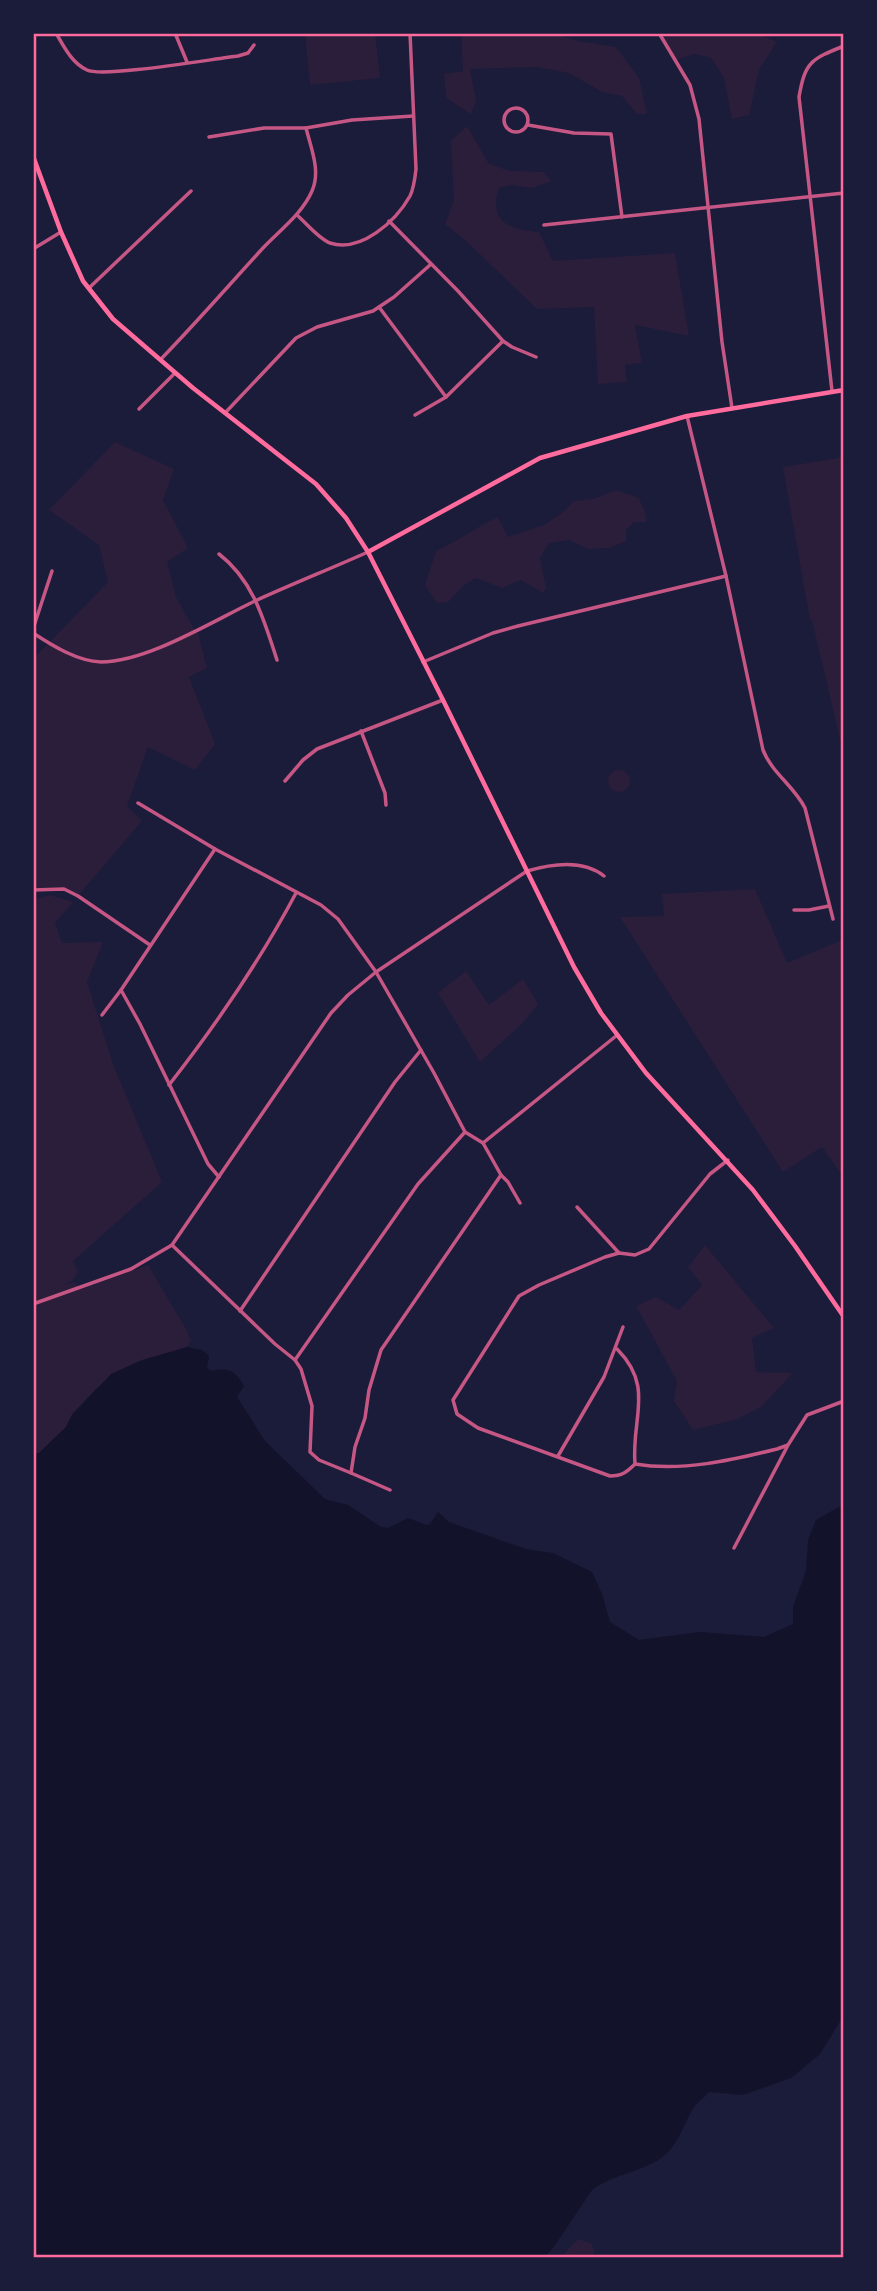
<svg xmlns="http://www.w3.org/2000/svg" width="877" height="2291" viewBox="0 0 877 2291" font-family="'Nunito Sans',sans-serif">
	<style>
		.green { fill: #2a1e3b }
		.water { fill: #12122b }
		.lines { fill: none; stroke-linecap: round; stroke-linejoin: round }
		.minor { stroke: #c65784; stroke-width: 3.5 }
		.tertiary { stroke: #c65784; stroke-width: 3.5 }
		.secondary { stroke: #ff6b9d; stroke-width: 4.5 }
		.neatline { fill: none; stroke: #ff6b9d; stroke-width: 2.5 }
	</style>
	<rect width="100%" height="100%" fill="#1b1b3a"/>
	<g class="green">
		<path d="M305 33H375L380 78 310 85Z"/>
		<path d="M461 33H551L578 41 616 47 639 78 647 114H637L622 96 602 92 569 73 536 67 470 69 476 100 471 114 446 98 444 74 463 71Z"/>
		<path d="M659 33H757L777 42 759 70 749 115 732 119 724 78 711 58 695 54 675 60Z"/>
		<path d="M467 126 489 164 510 171 544 172 551 181 532 188 511 185 499 188C488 222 510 230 539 232L553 261 675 253 689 336 635 325 642 363 625 365 627 382 598 384 594 307 537 309 466 241 445 224 454 200 451 141Z"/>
		<path d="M115 442 174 469 163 500 188 548 167 562 176 597 194 629H197L207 668 189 677 215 744 195 770 148 747 127 806 142 821 78 896 64 889 33 890V659L108 582 99 545 49 510Z"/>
		<path d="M844 457V756L812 620H810L783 467Z"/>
		<path d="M616 490 639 498 646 515V522H634L626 530V541L609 548 587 549 569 540 549 543 540 558 546 588 543 593 521 580 502 588 476 578 463 586 448 602 437 603 425 585 436 551C458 541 476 527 498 517L508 537 544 525 562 513 574 501 593 499Z"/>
		<circle cx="619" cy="781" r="11"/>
		<path d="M755 889 787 963 844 939V1178L822 1147 783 1172 620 917 664 916 662 894Z"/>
		<path d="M50 895 73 902 55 923 62 943 103 942 87 982 113 1064 162 1182 73 1261 78 1272 72 1281 61 1285 74 1282 82 1289 148 1265 186 1329 191 1341 187 1347 167 1354 96 1388 72 1414 66 1427 39 1453H33V900Z"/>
		<path d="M466 971 489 1005 523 979 538 1004 523 1023 480 1062 438 993Z"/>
		<path d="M705 1245 774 1328 752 1338 756 1372 793 1373 761 1407 738 1419 693 1430 674 1401 677 1381 636 1306 656 1297 679 1310 702 1285 688 1267Z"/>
		<path d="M578 2239 591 2243 594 2250 593 2258H560Z"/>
	</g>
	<path class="water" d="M187 1347 202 1350 209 1356 207 1368 212 1371C229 1367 235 1371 244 1386L237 1397 265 1441 325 1499 348 1505 381 1527 388 1528 408 1518 426 1525 430 1524 438 1512 449 1522 526 1549 553 1553 592 1572 602 1594 610 1622 639 1640 700 1632 764 1637 793 1624V1607L806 1571 808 1540 816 1520 844 1504V2015L820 2054 791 2078 743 2095 709 2092C703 2099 695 2104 691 2112 682 2129 677 2146 661 2158 640 2173 613 2174 592 2190L553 2248 544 2258H33V1453H39L66 1427 72 1415 111 1374 142 1360Z"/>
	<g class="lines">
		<g class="minor">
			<path d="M56 33C64 47 72 63 87 70 103 78 212 59 238 56L248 53 254 45"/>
			<path d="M175 33 187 62"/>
			<circle cx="516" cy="120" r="12"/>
			<path d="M528 125 574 133 611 134 622 217"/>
			<path d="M209 137 264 128H306L352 120 413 116"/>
			<path d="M297 215C306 223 319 239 330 243 361 253 396 221 410 196 414 188 415 178 416 169L410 33"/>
			<path d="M389 221 458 291 503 341 512 347 536 357"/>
			<path d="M544 225 844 193"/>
			<path d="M33 249 61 232"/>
			<path d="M89 288 191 191"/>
			<path d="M379 307 446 397"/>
			<path d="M161 359C196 323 229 285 263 248 280 230 302 214 312 191 321 171 311 148 306 128"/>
			<path d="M832 391 799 97C805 62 811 59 844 46"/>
			<path d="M139 409 175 373"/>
			<path d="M225 413 296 338 317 327 373 311 394 297 430 265"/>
			<path d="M415 415 446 397 503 341"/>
			<path d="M687 416 726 576 763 750C772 773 794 786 805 808L833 919"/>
			<path d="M219 554C253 580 264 620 277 660"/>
			<path d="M33 629 52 571"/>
			<path d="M33 633C53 646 77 661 101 662 147 662 213 621 255 601 292 584 330 569 368 552"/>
			<path d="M423 662 493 633 518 626 726 576"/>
			<path d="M361 731 385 793 386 805"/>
			<path d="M285 781 303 760 317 749 443 700"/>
			<path d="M138 803 215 849 321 905 338 919 376 972 434 1073 465 1132"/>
			<path d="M33 890 64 889 78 896 150 945"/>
			<path d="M794 910H809L829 906"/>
			<path d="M121 990 140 1024 208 1164 219 1177"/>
			<path d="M102 1015 121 990 215 849"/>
			<path d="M169 1085C215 1026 261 959 296 893"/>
			<path d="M483 1143 616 1036"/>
			<path d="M728 1160 710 1174 649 1249 635 1255 619 1253 605 1257 539 1285 519 1296 453 1400 457 1414 478 1428 610 1476C622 1476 627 1472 635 1464 682 1472 732 1460 777 1449L788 1445 807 1415 844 1401"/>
			<path d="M501 1175 508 1182 520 1203"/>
			<path d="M577 1207 619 1253"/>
			<path d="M172 1245 275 1344 295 1360 301 1369 312 1406 310 1452 319 1460 351 1473"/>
			<path d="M33 1304 131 1269 172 1245 331 1013 348 995 376 972 527 871C551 864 583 859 604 876"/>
			<path d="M240 1311 395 1082 421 1050"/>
			<path d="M617 1349C655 1387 631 1418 635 1464"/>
			<path d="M295 1360 418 1184 465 1132 483 1143 501 1175 381 1350 369 1390 365 1418 355 1447 351 1473 390 1490"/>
			<path d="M558 1456 604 1377 623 1327"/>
			<path d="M734 1548 787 1447"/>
		</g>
		<path class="tertiary" d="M659 33 690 85 699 119 722 342 732 408"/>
		<g class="secondary">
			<path d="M33 156 61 232 83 281 113 319 193 388 316 484 346 518 368 552 443 700 574 967 601 1013 646 1073 753 1190 795 1246 844 1317"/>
			<path d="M368 552 540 458 687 416 844 390"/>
		</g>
	</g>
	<rect width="877" height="2291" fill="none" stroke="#1b1b3a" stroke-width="70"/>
	<rect x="35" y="35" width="807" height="2221" class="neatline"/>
</svg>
